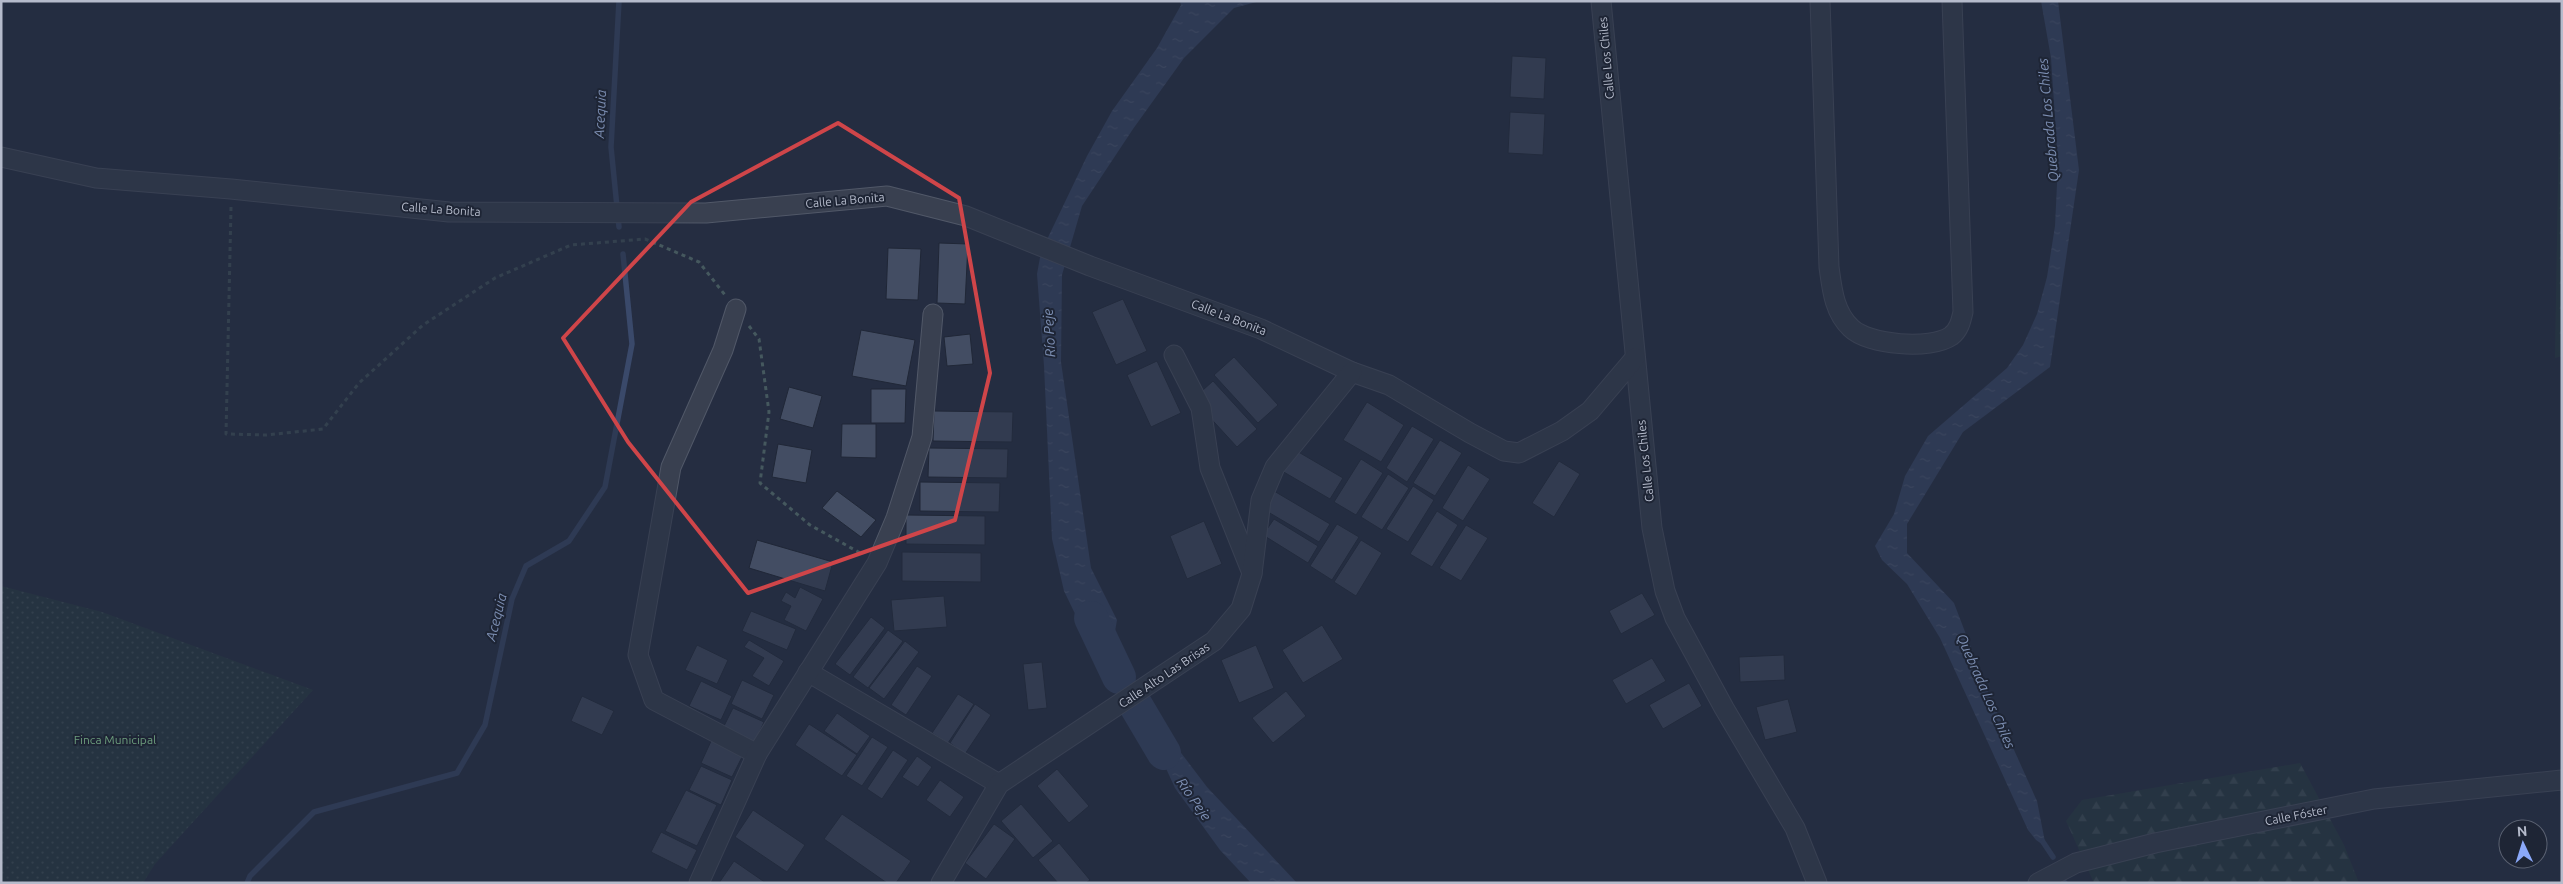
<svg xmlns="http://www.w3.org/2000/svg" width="2563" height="884" viewBox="0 0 2563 884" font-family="Ubuntu,sans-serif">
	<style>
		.grass { fill: url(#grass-dots) }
		.forest { fill: url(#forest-firs) }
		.water { fill: url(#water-ripples) }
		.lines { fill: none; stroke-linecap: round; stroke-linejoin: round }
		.stream { stroke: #3a496a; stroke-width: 5.5 }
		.river { stroke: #3a496a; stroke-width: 34 }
		.building { fill: #434d63; stroke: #202737 }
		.minor-casing { stroke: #515868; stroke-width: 21 }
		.path { stroke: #45585e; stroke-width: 3; stroke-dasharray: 4 4; stroke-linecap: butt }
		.minor { stroke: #394050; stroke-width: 19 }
		.marked { fill: none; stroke: #cf4549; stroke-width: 4; stroke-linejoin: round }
		.labels { text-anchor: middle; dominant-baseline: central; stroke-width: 4; stroke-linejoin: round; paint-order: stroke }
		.street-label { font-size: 12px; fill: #b5bbcb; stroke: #1e2535 }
		.park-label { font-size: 12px; fill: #6c9c7c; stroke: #1e2535 }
		.water-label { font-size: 14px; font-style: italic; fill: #7c8eb2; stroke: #1e2535 }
	</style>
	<defs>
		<pattern id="grass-dots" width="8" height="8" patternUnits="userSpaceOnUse" patternTransform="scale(1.25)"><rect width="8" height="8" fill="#273b41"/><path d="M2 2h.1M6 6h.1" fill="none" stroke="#44555b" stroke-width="1.8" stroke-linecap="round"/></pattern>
		<pattern id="forest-firs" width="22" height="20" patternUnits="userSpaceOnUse" patternTransform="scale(1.25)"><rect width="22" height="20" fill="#273b41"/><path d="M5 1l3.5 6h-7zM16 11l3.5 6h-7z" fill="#44555b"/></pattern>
		<pattern id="water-ripples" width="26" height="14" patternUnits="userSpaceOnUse" patternTransform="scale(1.25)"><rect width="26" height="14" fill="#3a496a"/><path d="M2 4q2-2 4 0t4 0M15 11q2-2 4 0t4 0" fill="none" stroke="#54617e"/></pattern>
	</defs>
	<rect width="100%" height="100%" fill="#252d41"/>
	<path class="grass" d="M1 586 102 612 313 690 155 864 143 883H1Z"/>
	<g class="forest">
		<path d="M2561 1 2562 356 2555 358Z"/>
		<path d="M2300 763 2344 845 2359 883H2094L2066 821 2082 800Z"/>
	</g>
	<g class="water">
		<path d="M1180 1H1260L1234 8 1184 58 1133 129 1082 206 1062 275 1061 362 1091 568 1117 620 1110 660 1095 655 1064 591 1052 539 1044 366 1037 274 1041 252 1087 156 1112 111 1157 48 1181 5Z"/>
		<path d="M2041 1H2058L2079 170 2050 367 1963 432 1907 524V553L1954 603 1988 692 2037 801 2046 847 2036 840 2028 830 1940 638 1907 584 1882 560 1875 546 1894 514 1905 476 1928 436 2007 368 2023 345 2037 314 2047 277 2055 226 2058 163 2051 58Z"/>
		<path d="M1141 714 1169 737 1207 787 1297 883H1251L1220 850 1175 788Z"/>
	</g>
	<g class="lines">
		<g class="stream">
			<path d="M619 1 611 147 619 227"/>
			<path d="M2043 842 2053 857"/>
			<path d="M2064 882 2065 883"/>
			<path d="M247 883 250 876 314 812 457 773 485 725 512 599 526 566 569 541 605 487 632 344 623 254"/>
		</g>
		<g class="river">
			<path d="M1091 618 1119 677"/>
			<path d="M1135 704 1164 753"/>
		</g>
	</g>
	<g class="building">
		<path d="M1364 1H1398V3Z"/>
		<path d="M1495 1H1548V2L1495 3Z"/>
		<path d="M1512 56 1546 58 1544 99 1510 97Z"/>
		<path d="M1510 112 1545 114 1543 155 1508 153Z"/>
		<path d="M939 243 968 244 965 304 937 303Z"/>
		<path d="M888 248 921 249 918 300 886 299Z"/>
		<path d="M1123 299 1147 351 1116 365 1092 312Z"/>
		<path d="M861 330 915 340 906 386 852 376Z"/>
		<path d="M970 334 973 364 947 366 944 337Z"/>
		<path d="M1234 357 1278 405 1258 423 1214 375Z"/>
		<path d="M1157 361 1181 413 1151 427 1127 375Z"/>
		<path d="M1213 381 1257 429 1237 447 1193 399Z"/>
		<path d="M789 387 822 396 813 428 780 419Z"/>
		<path d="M871 389H906L905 423H871Z"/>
		<path d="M1367 402 1404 425 1381 462 1343 440Z"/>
		<path d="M934 411 1013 412 1012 442 933 441Z"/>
		<path d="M842 424H876V458L841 457Z"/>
		<path d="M1412 426 1434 439 1407 482 1386 468Z"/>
		<path d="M1440 440 1462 453 1435 496 1413 483Z"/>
		<path d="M778 444 812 450 806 483 772 477Z"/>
		<path d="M929 448 1008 449 1007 478 928 477Z"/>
		<path d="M1295 450 1343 478 1330 499 1282 471Z"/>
		<path d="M1361 459 1383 473 1356 515 1334 502Z"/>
		<path d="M1559 461 1580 474 1554 517 1532 503Z"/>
		<path d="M1468 465 1490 479 1463 521 1442 508Z"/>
		<path d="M1388 474 1409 488 1382 530 1361 517Z"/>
		<path d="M920 482 1000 483 999 512 920 511Z"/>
		<path d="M1413 486 1434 500 1408 542 1386 529Z"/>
		<path d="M837 491 876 520 861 537 822 508Z"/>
		<path d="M1274 491 1330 524 1319 542 1263 509Z"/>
		<path d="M1437 511 1458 525 1432 567 1410 554Z"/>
		<path d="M906 515 985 516V545L906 544Z"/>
		<path d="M1274 519 1318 546 1308 563 1263 535Z"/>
		<path d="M1204 521 1222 564 1187 579 1170 536Z"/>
		<path d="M1337 524 1359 537 1332 580 1310 566Z"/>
		<path d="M1466 525 1488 538 1461 581 1439 568Z"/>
		<path d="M757 540 833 562 825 591 749 568Z"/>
		<path d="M1361 540 1382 553 1356 596 1334 582Z"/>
		<path d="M902 552 981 553V582L902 581Z"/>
		<path d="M800 587 823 599 806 631 784 620 791 606 781 601 786 592 795 598Z"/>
		<path d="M1642 593 1655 615 1621 634 1609 611Z"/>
		<path d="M944 596 947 627 894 631 891 600Z"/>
		<path d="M751 611 796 629 787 650 742 631Z"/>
		<path d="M871 617 885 628 850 675 835 664Z"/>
		<path d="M1322 625 1343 659 1303 683 1282 650Z"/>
		<path d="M888 630 903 641 868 688 853 677Z"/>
		<path d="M749 640 784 661 769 686 752 676 764 658 744 647Z"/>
		<path d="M905 641 919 652 884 699 869 688Z"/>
		<path d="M697 645 728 660 717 684 685 670Z"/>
		<path d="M1256 645 1274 688 1239 703 1221 660Z"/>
		<path d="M1784 655 1785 680 1740 682 1739 657Z"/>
		<path d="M1652 658 1666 681 1626 704 1612 680Z"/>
		<path d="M1042 662 1047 708 1028 710 1023 664Z"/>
		<path d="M917 666 932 676 906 715 891 705Z"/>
		<path d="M742 680 774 695 762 719 731 704Z"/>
		<path d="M701 681 732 696 721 720 689 706Z"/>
		<path d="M1689 683 1702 706 1663 729 1649 705Z"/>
		<path d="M1286 691 1306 716 1273 743 1252 718Z"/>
		<path d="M958 694 974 704 948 743 932 733Z"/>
		<path d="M582 696 614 711 602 735 571 721Z"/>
		<path d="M1788 699 1797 732 1765 740 1756 707Z"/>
		<path d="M975 704 991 715 965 754 950 743Z"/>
		<path d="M733 708 764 722 753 746 721 732Z"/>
		<path d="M837 713 870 736 857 754 824 731Z"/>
		<path d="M809 724 857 755 842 776 795 745Z"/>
		<path d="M872 737 888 747 862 786 846 776Z"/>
		<path d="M712 739 744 753 732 777 701 763Z"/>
		<path d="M893 750 908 760 882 799 867 789Z"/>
		<path d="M917 756 932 767 918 787 902 777Z"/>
		<path d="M701 766 732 780 721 805 689 790Z"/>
		<path d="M1057 769 1089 806 1069 823 1037 786Z"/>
		<path d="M940 780 964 797 950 817 926 800Z"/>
		<path d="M686 790 717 805 697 846 665 831Z"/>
		<path d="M1021 804 1053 841 1033 858 1001 821Z"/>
		<path d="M753 810 805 845 787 872 735 837Z"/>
		<path d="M842 814 911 861 896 883H887L824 839Z"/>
		<path d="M994 824 1015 839 986 879 965 863Z"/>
		<path d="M661 832 697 850 687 870 651 852Z"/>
		<path d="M1059 843 1090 880 1086 883H1058L1038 860Z"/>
		<path d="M734 861 766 883H719Z"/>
	</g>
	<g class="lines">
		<defs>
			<g id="minor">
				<path d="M1601 1 1652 528 1665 591 1675 618 1724 708 1795 828 1817 883"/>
				<path d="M1820 1 1829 267C1832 289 1834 312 1851 328 1868 345 1931 350 1951 336 1959 330 1961 321 1963 312L1952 1"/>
				<path d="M1 157 96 178 231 189 449 212 706 213 887 196 966 216 1090 266 1261 329 1352 372 1389 385 1470 433 1504 451 1519 453 1562 431 1590 411 1635 358"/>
				<path d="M736 309 723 350 671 467 638 655 654 700 757 754"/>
				<path d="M1174 355 1201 408 1210 468 1252 573"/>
				<path d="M808 672 999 784"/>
				<path d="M699 883 757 754 877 563 896 518 922 437 933 314"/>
				<path d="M941 883 999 784 1214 641 1241 609 1252 574 1261 500 1275 467 1352 372"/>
				<path d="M2038 883 2076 863 2155 843 2374 799 2562 780"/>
			</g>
		</defs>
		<use href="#minor" class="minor-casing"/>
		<g class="path">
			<path d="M231 207 226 434 266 435 323 429 359 383 423 325 495 278 571 245 645 239 699 262 725 295"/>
			<path d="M749 326 759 339 769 412 760 483 810 525 862 554"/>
		</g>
		<use href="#minor" class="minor"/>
	</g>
	<path d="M0 0H2563V884H0ZM838 123 959 198 990 373 955 520 748 593 628 442 563 338 691 202Z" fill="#252d41" fill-opacity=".55" fill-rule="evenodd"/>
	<path class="marked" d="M838 123 959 198 990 373 955 520 748 593 628 442 563 338 691 202Z"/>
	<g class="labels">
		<g class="street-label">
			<text transform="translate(1606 58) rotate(-95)">Calle Los Chiles</text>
			<text transform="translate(845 200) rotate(-5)">Calle La Bonita</text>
			<text transform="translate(441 209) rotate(4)">Calle La Bonita</text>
			<text transform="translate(1229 317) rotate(21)">Calle La Bonita</text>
			<text transform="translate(1645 461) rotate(-96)">Calle Los Chiles</text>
			<text transform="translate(1164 675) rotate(-34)">Calle Alto Las Brisas</text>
			<text transform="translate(2296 815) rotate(-11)">Calle Fóster</text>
		</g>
		<g class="park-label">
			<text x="115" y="739">Finca Municipal</text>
		</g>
		<g class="water-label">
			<text transform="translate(600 114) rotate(-87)">Acequia</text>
			<text transform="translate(2048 120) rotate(-95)">Quebrada Los Chiles</text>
			<text transform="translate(1049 333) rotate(-93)">Río Peje</text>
			<text transform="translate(496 617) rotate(-76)">Acequia</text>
			<text transform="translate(1986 691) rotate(66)">Quebrada Los Chiles</text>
			<text transform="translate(1194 799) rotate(55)">Río Peje</text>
		</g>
	</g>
	<rect width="2563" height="884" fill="none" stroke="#b5bbcb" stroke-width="5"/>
	<g transform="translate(2523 844) rotate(356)"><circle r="24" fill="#1e2535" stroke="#5a6171"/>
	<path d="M0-4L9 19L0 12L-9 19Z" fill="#8ba9fa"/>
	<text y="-8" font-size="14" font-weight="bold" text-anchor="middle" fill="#b5bbcb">N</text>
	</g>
</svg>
